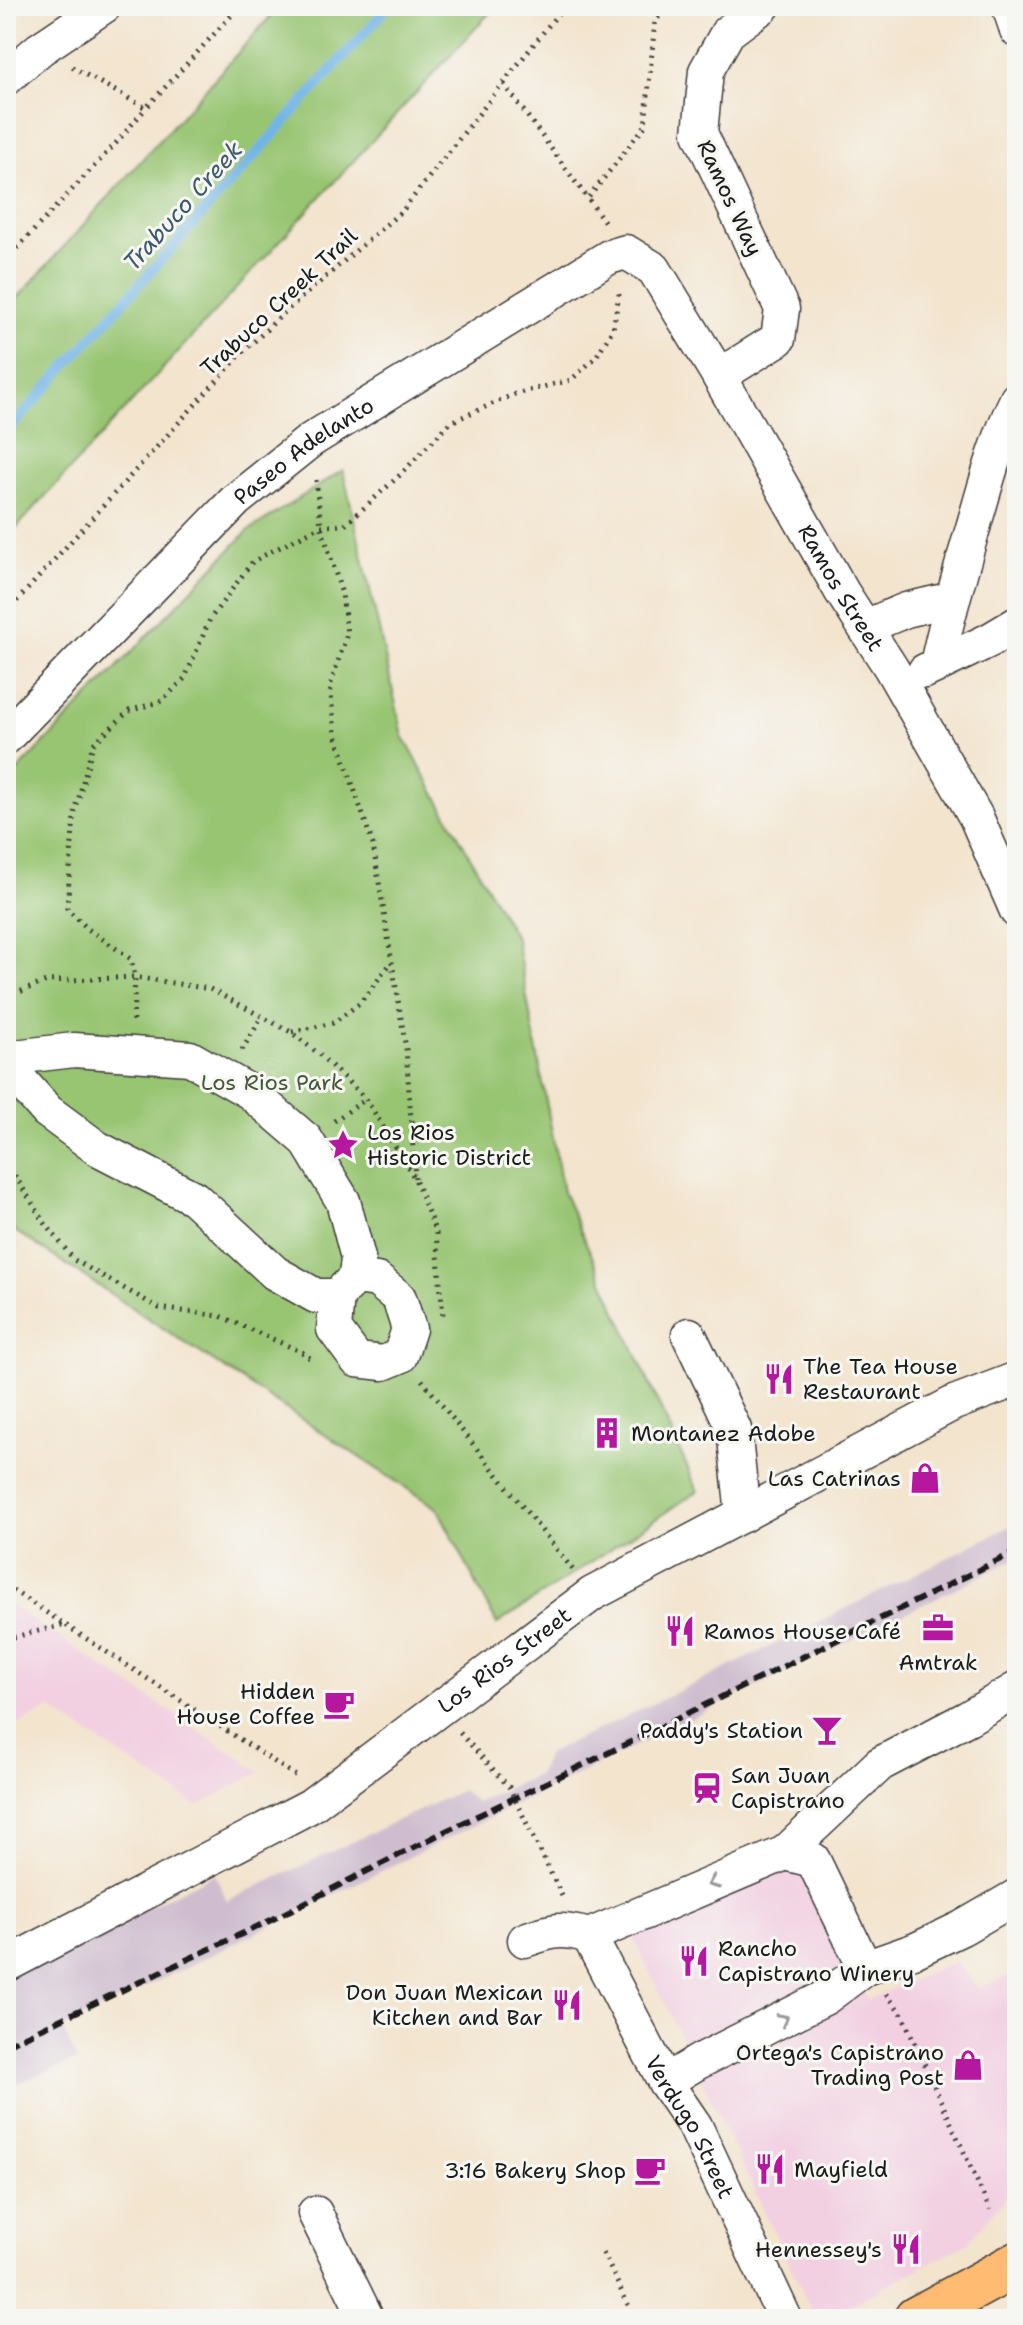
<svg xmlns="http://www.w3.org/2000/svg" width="1023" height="2325" viewBox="0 0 1023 2325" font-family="'Shantell Sans',sans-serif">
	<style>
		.built { fill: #f2cfe1 }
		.industrial { fill: #cfbdcf }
		.green { fill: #98c572; stroke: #5a7047; stroke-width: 2 }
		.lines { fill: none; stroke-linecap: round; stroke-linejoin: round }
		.stream { stroke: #71b4e6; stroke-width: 10 }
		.minor-casing { stroke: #3c3a37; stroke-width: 37 }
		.major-casing { stroke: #3c3a37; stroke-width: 47 }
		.path { stroke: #3c3a37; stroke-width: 5; stroke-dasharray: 2 6; stroke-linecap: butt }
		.minor { stroke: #fff; stroke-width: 34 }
		.major { stroke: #ffbb71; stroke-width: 44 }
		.rail { stroke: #1c1c1c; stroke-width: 6; stroke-dasharray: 12 6; stroke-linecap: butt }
		.oneway { stroke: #999 }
		.labels { text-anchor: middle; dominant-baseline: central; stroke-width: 6; stroke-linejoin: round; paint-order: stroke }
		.street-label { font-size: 22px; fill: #1c1c1c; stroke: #f6f6f2 }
		.park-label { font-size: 22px; fill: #47573a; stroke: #f6f6f2 }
		.poi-label { font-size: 22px; fill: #1c1c1c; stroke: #f6f6f2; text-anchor: start }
		.water-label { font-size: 24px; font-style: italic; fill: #3e596d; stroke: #f6f6f2 }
	</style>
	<rect width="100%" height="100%" fill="#f6f6f2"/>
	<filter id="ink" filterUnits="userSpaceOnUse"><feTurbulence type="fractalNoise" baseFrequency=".0125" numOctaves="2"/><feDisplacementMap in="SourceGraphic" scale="16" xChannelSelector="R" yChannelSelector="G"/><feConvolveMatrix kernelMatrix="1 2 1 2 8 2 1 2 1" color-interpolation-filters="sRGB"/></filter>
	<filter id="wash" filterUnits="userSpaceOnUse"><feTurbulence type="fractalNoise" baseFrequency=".006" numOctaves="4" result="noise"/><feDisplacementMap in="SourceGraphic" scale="32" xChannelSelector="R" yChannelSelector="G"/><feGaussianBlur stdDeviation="1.8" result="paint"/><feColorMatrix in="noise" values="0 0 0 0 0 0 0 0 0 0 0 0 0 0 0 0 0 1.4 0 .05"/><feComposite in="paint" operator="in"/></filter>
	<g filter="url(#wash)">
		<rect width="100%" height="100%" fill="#f3e4ce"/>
		<g class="built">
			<path d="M6 1602 261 1772 197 1806 50 1708 6 1731Z"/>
			<path d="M780 1866 809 1877 868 2000 954 1961 979 1988 1017 1972V2184L967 2243 826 2318 812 2311 633 1937Z"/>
		</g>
		<path class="industrial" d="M1017 1523V1558L62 2028 77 2060 6 2088V1978L215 1874 227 1901 462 1790 476 1803 539 1774 547 1754 711 1676Z"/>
		<g class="green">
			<path d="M280 6H496L6 539V311Z"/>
			<path d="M343 470 403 736 516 939 563 1192 698 1491 497 1624 438 1509 6 1225V783L248 531Z"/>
		</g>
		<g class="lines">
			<path class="stream" d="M6 433 389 6"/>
		</g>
	</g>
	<g filter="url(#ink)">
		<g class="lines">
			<defs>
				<g id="minor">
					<path d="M1009 6 1017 30"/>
					<path d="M6 78 40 49 104 6"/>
					<path d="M719 376 778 339 782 309 700 133 706 71 728 32 763 6"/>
					<path d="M865 627 906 610 952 599"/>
					<path d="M937 665C947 616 961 569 975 521 987 480 998 438 1017 399"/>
					<path d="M925 671 990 640 1017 624"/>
					<path id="s1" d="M6 737 236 500 311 440 609 257 626 252 654 269 719 376 842 592 891 668 976 817 1017 911"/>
					<path d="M6 1058 74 1050 190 1058 250 1092 306 1140 343 1201 358 1258 356 1277 337 1296H316L275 1273 194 1198 97 1148 47 1111 6 1064"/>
					<path d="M337 1296 334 1329 357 1360 383 1363 400 1356 409 1329 399 1298 377 1280 356 1277"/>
					<path d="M689 1335 734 1429 743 1515"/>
					<path d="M785 1853 813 1860 865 1968"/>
					<path id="s2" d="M589 1936 665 2082 695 2126 785 2319"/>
					<path d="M525 1940C552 1930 561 1928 589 1936L785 1853 880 1764 968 1718 1017 1689"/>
					<path id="s3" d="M6 1965 310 1806 592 1594 954 1403 1017 1379"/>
					<path d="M665 2082 698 2062 826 1997 865 1968 916 1950 962 1928 1017 1896"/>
					<path d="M315 2213 367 2319"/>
				</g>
				<path id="major" d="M916 2319 1017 2264"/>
			</defs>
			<use href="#minor" class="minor-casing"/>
			<use href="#major" class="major-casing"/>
			<g class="path">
				<path d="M72 67 146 108 240 6"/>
				<path d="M504 84 607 225"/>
				<path d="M589 197 645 126 655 21 669 6"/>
				<path d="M6 260 116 143 146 108"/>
				<path d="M316 480 321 526 342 594 347 634 330 686 335 732 373 845 406 1049 415 1178"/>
				<path d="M6 613 242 353 285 312 403 210 564 6"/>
				<path d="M6 997 48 981 135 977 210 989 291 1032 320 1055 366 1099 415 1179 436 1233 443 1316"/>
				<path d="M133 1021 135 977 131 959 88 929 67 908 74 816 93 744 129 711 162 701 185 678 210 619 253 561 321 526 345 525 400 475 451 422 515 394 571 380 596 357 613 329 620 289"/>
				<path d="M292 1032 333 1023 359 1004 391 963"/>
				<path d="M242 1050 262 1017"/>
				<path d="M334 1121 366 1099"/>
				<path d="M6 1162 45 1223 74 1260 159 1308 220 1316 302 1352 311 1359"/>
				<path d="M422 1380 573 1570"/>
				<path d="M6 1586 296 1776"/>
				<path d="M6 1639 63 1625"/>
				<path d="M460 1733 509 1787 562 1896"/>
				<path d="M886 1994 902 2014 990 2210"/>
				<path d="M603 2253 635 2319"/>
			</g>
			<use href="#minor" class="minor"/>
			<use href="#major" class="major"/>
			<path class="rail" d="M6 2045 269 1921 446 1831 610 1752 1017 1551"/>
		</g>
		<defs><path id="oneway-chevron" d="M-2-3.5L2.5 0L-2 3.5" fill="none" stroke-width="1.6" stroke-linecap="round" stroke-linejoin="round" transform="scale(2)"/></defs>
		<g class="oneway">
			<use href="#oneway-chevron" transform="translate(713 1883) rotate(157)"/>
			<use href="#oneway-chevron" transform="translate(783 2019) rotate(-27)"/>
		</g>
	</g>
	<defs>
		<symbol id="sight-bare" viewBox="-9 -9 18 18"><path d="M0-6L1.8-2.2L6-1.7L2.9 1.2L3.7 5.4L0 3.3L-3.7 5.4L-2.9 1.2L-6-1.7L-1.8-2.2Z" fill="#b5179e" stroke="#f6f6f2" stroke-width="2.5" paint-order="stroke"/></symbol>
		<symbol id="restaurant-bare" viewBox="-9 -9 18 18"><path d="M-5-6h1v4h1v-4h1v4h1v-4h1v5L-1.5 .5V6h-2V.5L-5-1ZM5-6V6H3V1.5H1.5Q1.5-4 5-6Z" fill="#b5179e" stroke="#f6f6f2" stroke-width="2.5" paint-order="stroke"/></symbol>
		<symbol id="building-bare" viewBox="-9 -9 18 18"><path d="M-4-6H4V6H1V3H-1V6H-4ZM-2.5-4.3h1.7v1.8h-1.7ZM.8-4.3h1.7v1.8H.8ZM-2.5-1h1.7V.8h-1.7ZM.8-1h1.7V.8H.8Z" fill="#b5179e" stroke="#f6f6f2" stroke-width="2.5" paint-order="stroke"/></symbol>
		<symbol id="shop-bare" viewBox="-9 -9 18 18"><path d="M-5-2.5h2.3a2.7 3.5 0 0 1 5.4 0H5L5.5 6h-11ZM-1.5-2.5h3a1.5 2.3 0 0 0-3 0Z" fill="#b5179e" stroke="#f6f6f2" stroke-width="2.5" paint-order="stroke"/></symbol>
		<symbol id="office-bare" viewBox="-9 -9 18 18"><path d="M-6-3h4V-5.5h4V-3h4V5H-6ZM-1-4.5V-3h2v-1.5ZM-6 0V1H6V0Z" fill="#b5179e" stroke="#f6f6f2" stroke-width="2.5" paint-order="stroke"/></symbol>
		<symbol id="cafe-bare" viewBox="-9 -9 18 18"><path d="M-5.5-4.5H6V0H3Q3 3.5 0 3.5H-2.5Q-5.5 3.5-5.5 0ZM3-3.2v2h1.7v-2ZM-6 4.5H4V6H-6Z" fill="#b5179e" stroke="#f6f6f2" stroke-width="2.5" paint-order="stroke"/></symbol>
		<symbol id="bar-bare" viewBox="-9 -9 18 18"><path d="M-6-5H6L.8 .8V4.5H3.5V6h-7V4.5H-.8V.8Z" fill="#b5179e" stroke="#f6f6f2" stroke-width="2.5" paint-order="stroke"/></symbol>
		<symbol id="station-bare" viewBox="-9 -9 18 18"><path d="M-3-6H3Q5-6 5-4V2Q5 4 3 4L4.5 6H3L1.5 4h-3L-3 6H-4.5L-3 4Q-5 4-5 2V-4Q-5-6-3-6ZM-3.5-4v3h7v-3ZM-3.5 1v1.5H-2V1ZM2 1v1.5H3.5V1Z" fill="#b5179e" stroke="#f6f6f2" stroke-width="2.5" paint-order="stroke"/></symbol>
	</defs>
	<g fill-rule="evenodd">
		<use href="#sight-bare" x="321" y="1123" width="44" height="44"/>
		<use href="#restaurant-bare" x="757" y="1357" width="44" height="44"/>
		<use href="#building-bare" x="585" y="1411" width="44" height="44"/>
		<use href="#shop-bare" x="903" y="1456" width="44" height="44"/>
		<use href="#office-bare" x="916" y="1606" width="44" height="44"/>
		<use href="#restaurant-bare" x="658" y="1609" width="44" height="44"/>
		<use href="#cafe-bare" x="317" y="1682" width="44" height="44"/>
		<use href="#bar-bare" x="805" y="1708" width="44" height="44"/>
		<use href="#station-bare" x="685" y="1766" width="44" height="44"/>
		<use href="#restaurant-bare" x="672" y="1939" width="44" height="44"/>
		<use href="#restaurant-bare" x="545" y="1983" width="44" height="44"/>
		<use href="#shop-bare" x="946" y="2043" width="44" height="44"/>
		<use href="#restaurant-bare" x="748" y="2147" width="44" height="44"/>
		<use href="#cafe-bare" x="628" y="2148" width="44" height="44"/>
		<use href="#restaurant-bare" x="884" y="2227" width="44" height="44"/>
	</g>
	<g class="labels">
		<g class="street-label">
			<text transform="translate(730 198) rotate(65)">Ramos Way</text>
			<text transform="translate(279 302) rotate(-43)">Trabuco Creek Trail</text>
			<text stroke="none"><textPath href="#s1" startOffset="414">Paseo Adelanto</textPath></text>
			<text stroke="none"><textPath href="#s1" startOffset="1196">Ramos Street</textPath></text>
			<text stroke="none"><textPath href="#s3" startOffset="586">Los Rios Street</textPath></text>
			<text stroke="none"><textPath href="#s2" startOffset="216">Verdugo Street</textPath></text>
		</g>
		<g class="park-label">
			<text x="272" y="1082">Los Rios Park</text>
		</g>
		<g class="poi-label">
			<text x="367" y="1132">Los Rios<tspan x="367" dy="25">Historic District</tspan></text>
			<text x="803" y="1366">The Tea House<tspan x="803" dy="25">Restaurant</tspan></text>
			<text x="631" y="1433">Montanez Adobe</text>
			<text x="901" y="1478" text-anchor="end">Las Catrinas</text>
			<text x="704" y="1631">Ramos House Café</text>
			<text x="938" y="1662" text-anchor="middle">Amtrak</text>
			<text x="315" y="1691" text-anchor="end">Hidden<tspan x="315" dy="25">House Coffee</tspan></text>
			<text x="803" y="1730" text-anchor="end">Paddy's Station</text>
			<text x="731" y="1775">San Juan<tspan x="731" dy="25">Capistrano</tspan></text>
			<text x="718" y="1948">Rancho<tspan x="718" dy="25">Capistrano Winery</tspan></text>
			<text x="543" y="1992" text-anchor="end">Don Juan Mexican<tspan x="543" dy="25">Kitchen and Bar</tspan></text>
			<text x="944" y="2052" text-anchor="end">Ortega's Capistrano<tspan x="944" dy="25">Trading Post</tspan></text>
			<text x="794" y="2169">Mayfield</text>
			<text x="626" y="2170" text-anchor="end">3:16 Bakery Shop</text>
			<text x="882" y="2249" text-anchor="end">Hennessey's</text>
		</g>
		<g class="water-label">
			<text transform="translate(183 206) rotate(-48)">Trabuco Creek</text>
		</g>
	</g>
	<rect width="1023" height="2325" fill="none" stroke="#f6f6f2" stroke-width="32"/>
</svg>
